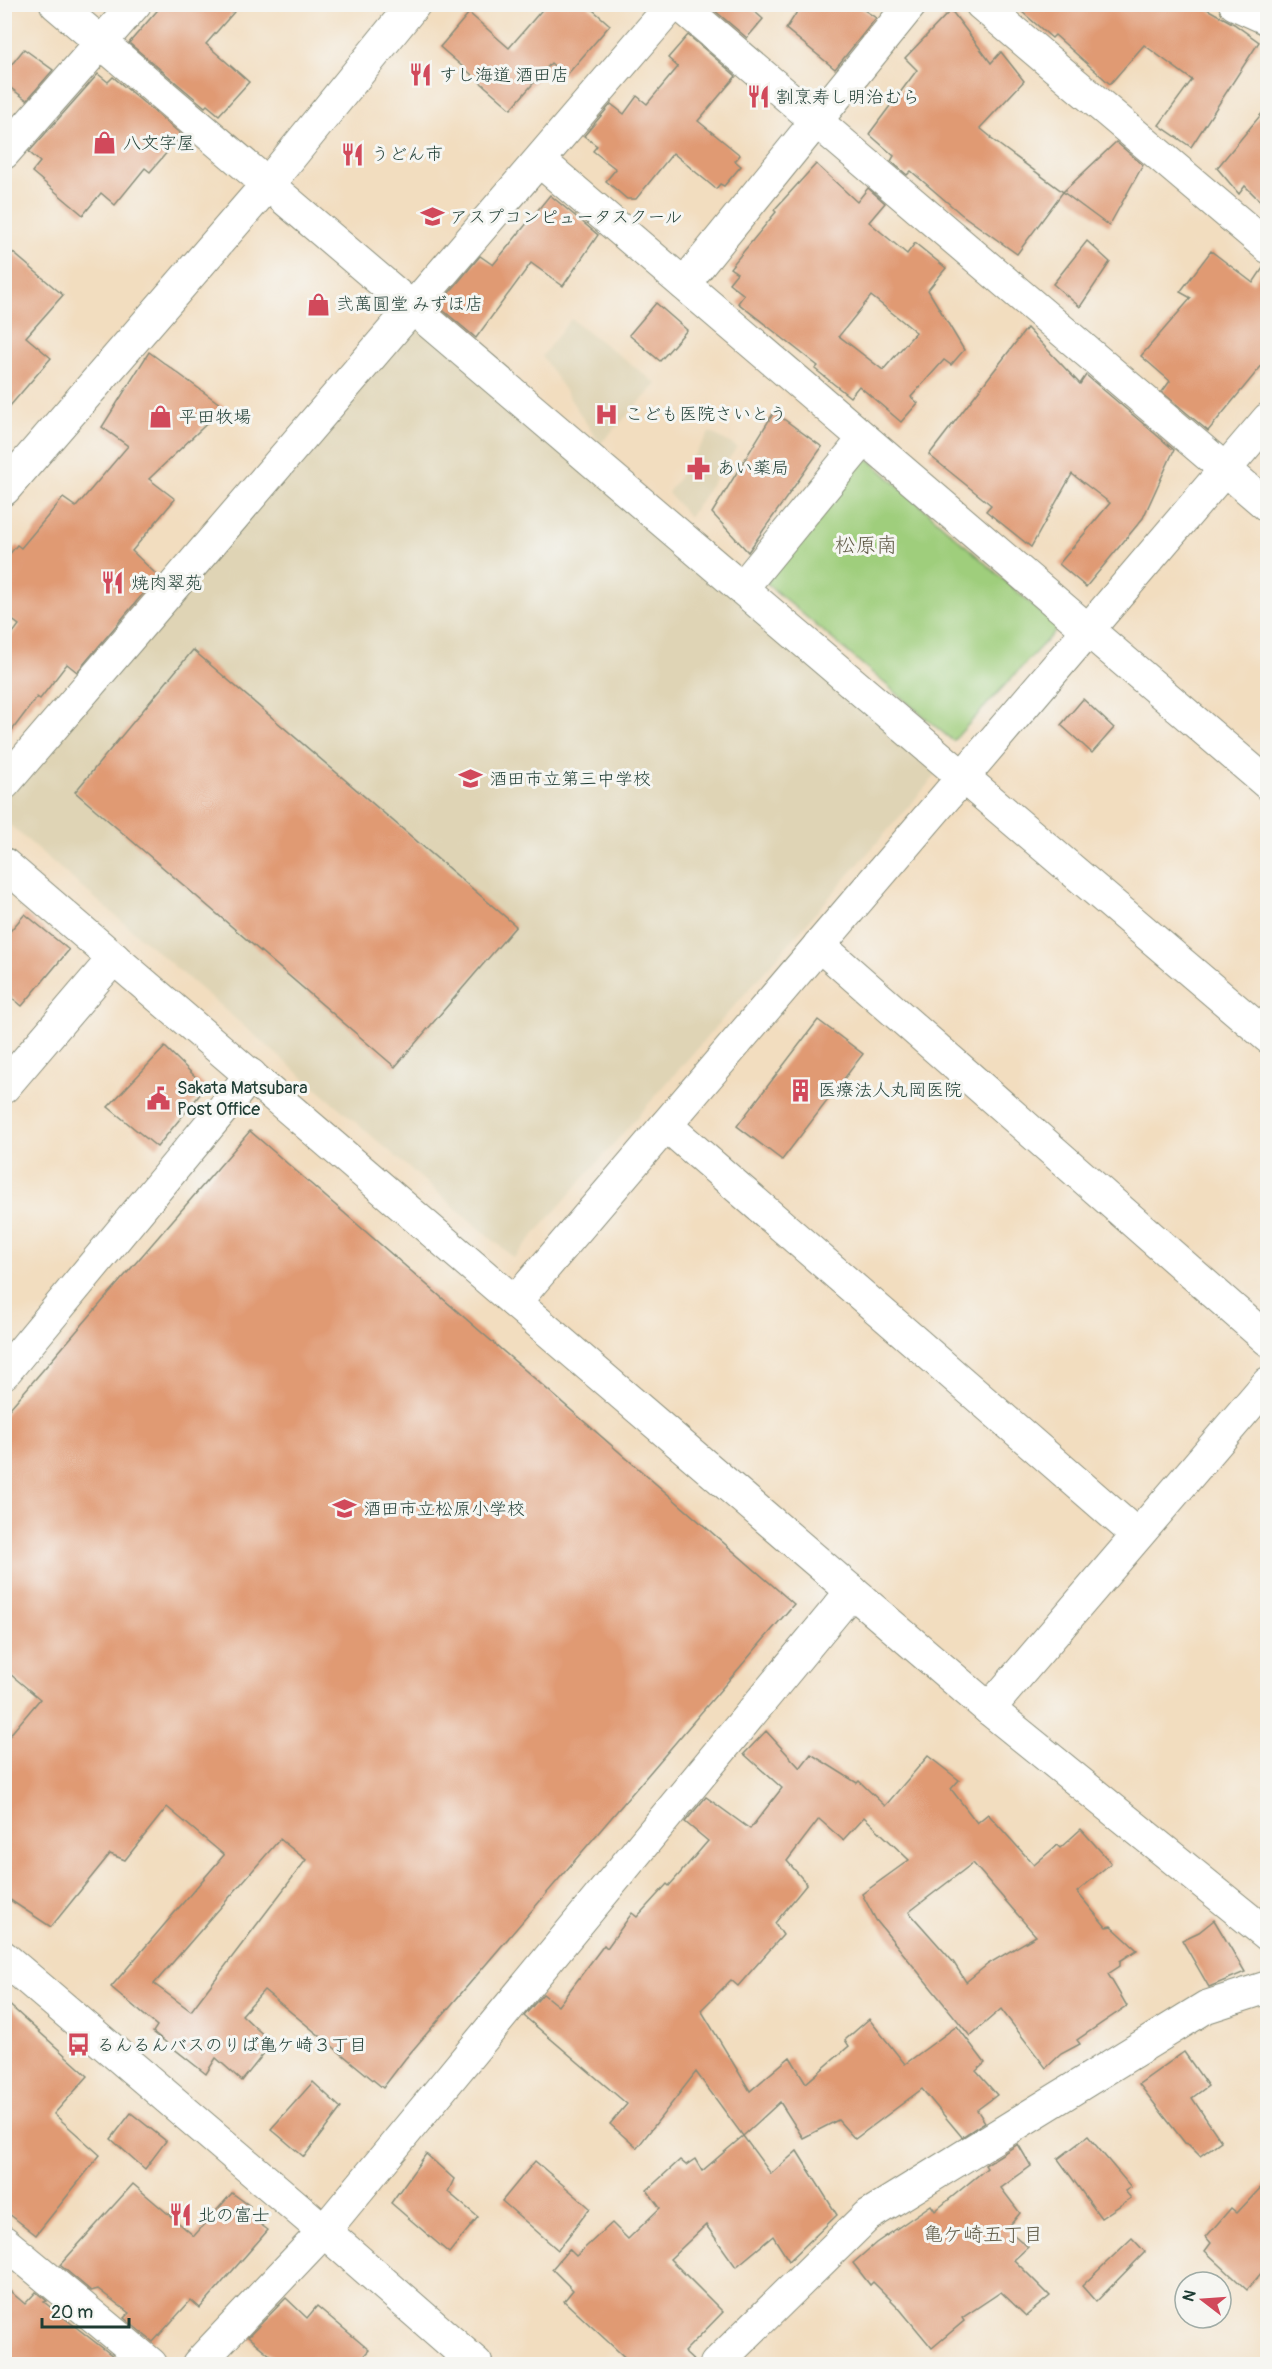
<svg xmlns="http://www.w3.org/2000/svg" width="1272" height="2369" viewBox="0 0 1272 2369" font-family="Pangolin,'Klee One',sans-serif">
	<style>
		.built { fill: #dfd4b5 }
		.green { fill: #9fce7c; stroke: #5f8658; stroke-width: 1.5 }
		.building { fill: #e09a73; fill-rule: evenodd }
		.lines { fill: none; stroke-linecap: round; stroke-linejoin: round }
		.minor-casing { stroke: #888d7a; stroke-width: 34 }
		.tertiary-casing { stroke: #888d7a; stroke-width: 35 }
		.minor { stroke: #fff; stroke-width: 32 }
		.tertiary { stroke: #fff; stroke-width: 33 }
		.labels { text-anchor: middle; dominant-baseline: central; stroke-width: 6; stroke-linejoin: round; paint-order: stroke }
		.poi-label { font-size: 18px; fill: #1f3d34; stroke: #f6f6f2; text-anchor: start }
		.neighbourhood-label { font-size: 20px; fill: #635e4a; stroke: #f6f6f2 }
		.quarter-label { font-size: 21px; fill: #635e4a; stroke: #f6f6f2 }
	</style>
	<rect width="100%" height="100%" fill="#f6f6f2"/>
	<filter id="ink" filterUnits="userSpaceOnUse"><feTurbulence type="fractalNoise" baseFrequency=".0167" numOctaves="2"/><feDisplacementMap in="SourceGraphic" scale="12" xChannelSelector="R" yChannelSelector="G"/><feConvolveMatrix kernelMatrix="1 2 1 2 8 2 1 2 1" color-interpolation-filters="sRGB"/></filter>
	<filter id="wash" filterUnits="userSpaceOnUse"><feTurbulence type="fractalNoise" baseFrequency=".008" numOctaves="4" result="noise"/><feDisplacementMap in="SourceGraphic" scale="24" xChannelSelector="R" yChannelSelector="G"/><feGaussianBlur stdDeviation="1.35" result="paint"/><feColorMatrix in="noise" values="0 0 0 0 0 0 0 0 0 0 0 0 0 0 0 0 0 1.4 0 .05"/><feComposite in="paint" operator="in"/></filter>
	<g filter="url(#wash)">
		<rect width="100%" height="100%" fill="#f2ddbf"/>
		<g class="built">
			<path d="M414 309 937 774 514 1258 5 821V784Z"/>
			<path d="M571 319 657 384 600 444 542 356Z"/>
			<path d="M710 432 737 447 689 517 668 493Z"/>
		</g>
		<path class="green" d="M864 455 1058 628 953 741 766 583Z"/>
		<g id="blocks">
			<g class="building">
				<path d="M163 4H241L206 44 249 82 219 115 207 105 205 107 129 43Z"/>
				<path d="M547 4H586L610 25 566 76 551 63 511 109 440 47 469 13 509 48Z"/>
				<path d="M707 4H746L763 19 747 38Z"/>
				<path d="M802 4H855L876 18 835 69 786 29Z"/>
				<path d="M1013 4H1198L1234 24 1259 42 1191 147 1159 125 1192 80 1144 45 1110 84 1055 35 1052 38Z"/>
				<path d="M951 10 991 63 1001 52 1024 81 980 128 991 137 990 138 1063 192 1017 254 961 214 911 171 907 175 891 161 894 156 869 134 917 70 905 58Z"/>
				<path d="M688 35 736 76 698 121 740 155 735 161 741 166 724 186 720 184 716 189 673 153 636 199H627L606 181 616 169 593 151 597 146 584 136 611 104 624 114 637 96 647 104 678 67 668 58Z"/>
				<path d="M24 49 53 70 27 100 4 83V74Z"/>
				<path d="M98 74 108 82 113 77 182 135 150 172 145 168 115 205 101 193 83 215 32 172 40 162 29 152Z"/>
				<path d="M1268 106V209L1245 186 1239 194 1217 168Z"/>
				<path d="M1116 142 1143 165 1109 226 1063 192Z"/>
				<path d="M816 164 857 202 868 188 885 203 869 222 907 254 915 243 946 268 928 290 964 350 951 365 944 360 911 397 918 403 901 422 859 386 850 397 815 369 818 366 738 303 744 295 729 283 737 273 730 268 776 212 774 210ZM871 296 916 332 883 370 839 336Z"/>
				<path d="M550 195 598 235 563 286 531 263 476 338 438 306 480 256 493 265Z"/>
				<path d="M1087 241 1110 262 1080 307 1053 284Z"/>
				<path d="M4 245 63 295 26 337 51 358 4 413Z"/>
				<path d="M1211 251 1253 283 1265 265H1268V358L1208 431 1162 392 1170 381 1141 356 1191 298 1180 292Z"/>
				<path d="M656 303 687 330 660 361 629 335Z"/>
				<path d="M1027 328 1080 384 1086 375 1174 450 1143 518 1086 587 1059 564 1110 503 1072 474 1031 547 986 511 991 505 929 455Z"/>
				<path d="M149 352 224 407 149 479 175 499 132 551 158 576 77 672 67 664 40 699 37 697 4 741V645L19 625 4 614V561L17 545 21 548 63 498 76 507 128 446 102 427Z"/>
				<path d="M774 412 822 447 748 552 712 513Z"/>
				<path d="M193 650 516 926 395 1067 75 792Z"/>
				<path d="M1083 699 1114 728 1092 753 1061 725Z"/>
				<path d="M25 914 69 950 22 1006 4 991V938Z"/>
				<path d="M818 1020 863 1054 782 1160 737 1126Z"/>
				<path d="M165 1047 206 1087 157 1147 108 1107Z"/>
				<path d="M250 1131 794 1604 405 2059 383 2088 264 1990 242 2015 272 2043 242 2081 216 2058 206 2074 153 2032 157 2026 111 1987 224 1855 167 1807 125 1860 110 1854 51 1927 4 1896V1742L40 1699 4 1669V1415ZM280 1839 306 1860 191 2011 154 1984Z"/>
				<path d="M766 1731 800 1768 811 1754 857 1783 859 1781 885 1806 928 1756 959 1780 951 1789 977 1823 988 1814 1034 1865 1057 1845 1060 1848 1081 1829 1111 1863 1077 1892 1106 1927 1111 1926 1137 1950 1120 1961V1966L1108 1974 1127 2006 1077 2040 1080 2044 1061 2054 1046 2068 1001 2009 970 2036 876 1920 862 1894 909 1860 864 1817 843 1840 819 1819 787 1861 807 1884 775 1923 783 1935 738 1986 731 1980 701 2010 750 2091 790 2057 806 2083 849 2046 845 2040 869 2019 905 2064 957 2026 985 2063 976 2071 997 2095 977 2110 985 2122 962 2137 922 2089 855 2139 838 2120 803 2138 780 2102 743 2136 696 2072 637 2148 610 2124 627 2104 524 2016 543 1994 558 2006 604 1945 607 1948 632 1913 637 1917 667 1884 669 1886 708 1841 685 1822 706 1797 750 1829 782 1788 744 1754ZM973 1863 1036 1936 988 1964 966 1982 954 1963 909 1912Z"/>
				<path d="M1214 1920 1245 1972 1209 1987 1182 1940 1199 1932Z"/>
				<path d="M4 2000 88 2076 54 2114 100 2155 36 2235 4 2210Z"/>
				<path d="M1184 2052 1208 2086 1192 2098 1221 2141 1200 2156 1188 2144 1185 2143 1139 2084Z"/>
				<path d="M313 2082 341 2108 304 2157 271 2129Z"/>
				<path d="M131 2113 166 2141 145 2169 111 2139Z"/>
				<path d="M743 2136 771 2174 797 2151 837 2215 789 2261 773 2236 736 2267 706 2225 670 2259 723 2312 684 2352 697 2364H632L564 2301 573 2290 552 2269 569 2249 576 2256 612 2223 628 2239 660 2208 647 2190 680 2160 686 2165 695 2159 702 2171Z"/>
				<path d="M1088 2136 1131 2187 1125 2191 1131 2198 1101 2218 1058 2159Z"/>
				<path d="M1018 2144 1031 2166 1001 2188 1020 2213 1007 2229 1028 2247 1014 2260 1050 2296 1026 2316 1001 2292 962 2318 964 2321 932 2348 898 2307 873 2282 870 2285 853 2263 876 2243 931 2205 935 2211 987 2168 985 2165Z"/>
				<path d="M426 2154 454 2179 448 2192 478 2217 449 2253 391 2203Z"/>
				<path d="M535 2161 590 2208 558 2250 502 2201Z"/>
				<path d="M1268 2180V2265L1247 2290 1205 2251 1211 2243 1206 2237 1231 2208 1237 2213Z"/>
				<path d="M133 2184 194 2236 232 2193 250 2206 245 2213 268 2230 200 2308 191 2300 153 2342 124 2318 129 2313 98 2289 91 2291 60 2265Z"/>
				<path d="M1132 2238 1145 2252 1096 2302 1082 2286Z"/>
				<path d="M4 2286 25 2304 36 2292 47 2301 44 2302 123 2364H4Z"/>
				<path d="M286 2298 307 2318 317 2306 369 2350 356 2364H281L248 2337Z"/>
			</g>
		</g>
	</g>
	<g filter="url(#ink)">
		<use href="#blocks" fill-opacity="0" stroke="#888d7a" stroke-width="1.5"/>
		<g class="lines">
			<defs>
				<g id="minor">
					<path d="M56 4 1268 1037"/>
					<path d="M679 4 1268 506"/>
					<path d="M981 4 1268 247"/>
					<path d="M1235 4 1268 19"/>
					<path d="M4 153 135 4"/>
					<path d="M540 161 1268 784"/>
					<path d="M684 284 911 4"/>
					<path d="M742 588 864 439"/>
					<path d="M4 784 673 4"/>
					<path d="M4 864 989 1709 1268 1935"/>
					<path d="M819 945 1268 1340"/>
					<path d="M4 1087 114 958"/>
					<path d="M666 1125 1137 1535"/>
					<path d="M515 1302 1268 419"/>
					<path d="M4 1373 251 1075"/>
					<path d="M989 1709 1268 1383"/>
					<path d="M4 2242 151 2364"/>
					<path d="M198 2364 324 2231 852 1591"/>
					<path d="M716 2364 867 2216 1206 2007 1268 1987"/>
				</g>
				<g id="tertiary">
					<path d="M4 489 267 185 414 4"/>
					<path d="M4 1958 324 2231 476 2364"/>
				</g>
			</defs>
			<use href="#minor" class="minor-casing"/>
			<use href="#tertiary" class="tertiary-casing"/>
			<use href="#minor" class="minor"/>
			<use href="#tertiary" class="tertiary"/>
		</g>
	</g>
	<defs>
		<symbol id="restaurant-bare" viewBox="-9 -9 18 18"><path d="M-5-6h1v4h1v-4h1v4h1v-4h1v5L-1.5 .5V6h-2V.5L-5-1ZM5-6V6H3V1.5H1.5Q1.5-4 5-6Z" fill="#d1495b" stroke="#f6f6f2" stroke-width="2.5" paint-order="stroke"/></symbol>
		<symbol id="shop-bare" viewBox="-9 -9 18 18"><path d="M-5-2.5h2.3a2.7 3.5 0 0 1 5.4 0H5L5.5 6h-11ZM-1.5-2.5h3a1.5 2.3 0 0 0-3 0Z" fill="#d1495b" stroke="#f6f6f2" stroke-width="2.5" paint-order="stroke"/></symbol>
		<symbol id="school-bare" viewBox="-9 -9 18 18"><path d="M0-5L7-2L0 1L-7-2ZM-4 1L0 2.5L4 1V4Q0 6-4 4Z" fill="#d1495b" stroke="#f6f6f2" stroke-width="2.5" paint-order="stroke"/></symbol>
		<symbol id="hospital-bare" viewBox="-9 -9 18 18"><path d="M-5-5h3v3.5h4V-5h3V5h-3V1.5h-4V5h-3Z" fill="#d1495b" stroke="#f6f6f2" stroke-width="2.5" paint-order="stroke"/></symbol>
		<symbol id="pharmacy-bare" viewBox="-9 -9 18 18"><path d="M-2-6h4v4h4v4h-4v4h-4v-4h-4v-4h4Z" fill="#d1495b" stroke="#f6f6f2" stroke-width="2.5" paint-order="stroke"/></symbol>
		<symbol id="building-bare" viewBox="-9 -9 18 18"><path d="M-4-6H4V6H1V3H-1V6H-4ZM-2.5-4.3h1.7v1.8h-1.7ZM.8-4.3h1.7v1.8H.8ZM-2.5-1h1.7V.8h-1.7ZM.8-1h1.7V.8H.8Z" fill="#d1495b" stroke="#f6f6f2" stroke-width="2.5" paint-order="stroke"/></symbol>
		<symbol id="civic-bare" viewBox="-9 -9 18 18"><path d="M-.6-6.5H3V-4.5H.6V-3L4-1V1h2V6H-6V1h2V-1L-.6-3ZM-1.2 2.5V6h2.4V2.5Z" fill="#d1495b" stroke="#f6f6f2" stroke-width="2.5" paint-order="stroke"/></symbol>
		<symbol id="bus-bare" viewBox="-9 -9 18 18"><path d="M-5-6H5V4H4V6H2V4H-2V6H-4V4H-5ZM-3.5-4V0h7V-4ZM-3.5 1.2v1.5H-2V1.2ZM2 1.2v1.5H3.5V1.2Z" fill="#d1495b" stroke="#f6f6f2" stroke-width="2.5" paint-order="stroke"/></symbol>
	</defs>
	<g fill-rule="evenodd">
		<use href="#restaurant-bare" x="404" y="58" width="33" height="33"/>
		<use href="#restaurant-bare" x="742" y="80" width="33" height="33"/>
		<use href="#shop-bare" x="88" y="126" width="33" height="33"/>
		<use href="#restaurant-bare" x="336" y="138" width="33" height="33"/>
		<use href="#school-bare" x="416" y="200" width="33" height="33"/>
		<use href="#shop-bare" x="302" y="288" width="33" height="33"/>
		<use href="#hospital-bare" x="590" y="398" width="33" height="33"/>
		<use href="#shop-bare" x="144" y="400" width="33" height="33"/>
		<use href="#pharmacy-bare" x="682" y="452" width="33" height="33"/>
		<use href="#restaurant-bare" x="96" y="566" width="33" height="33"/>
		<use href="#school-bare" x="454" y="762" width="33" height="33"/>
		<use href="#building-bare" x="784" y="1074" width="33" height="33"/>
		<use href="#civic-bare" x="142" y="1082" width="33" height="33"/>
		<use href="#school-bare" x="328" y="1492" width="33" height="33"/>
		<use href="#bus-bare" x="62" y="2028" width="33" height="33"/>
		<use href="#restaurant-bare" x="164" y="2198" width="33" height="33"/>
	</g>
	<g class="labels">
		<g class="poi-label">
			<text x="439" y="75">すし海道 酒田店</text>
			<text x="776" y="97">割烹寿し明治むら</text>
			<text x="123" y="143">八文字屋</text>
			<text x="371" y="154">うどん市</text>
			<text x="450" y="217">アスプコンピュータスクール</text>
			<text x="336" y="304">弐萬圓堂 みずほ店</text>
			<text x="625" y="414">こども医院さいとう</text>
			<text x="179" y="417">平田牧場</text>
			<text x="717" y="468">あい薬局</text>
			<text x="131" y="583">焼肉翠苑</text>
			<text x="489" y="779">酒田市立第三中学校</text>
			<text x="177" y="1088">Sakata Matsubara<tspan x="177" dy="21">Post Office</tspan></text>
			<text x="818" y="1090">医療法人丸岡医院</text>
			<text x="363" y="1509">酒田市立松原小学校</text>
			<text x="97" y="2045">るんるんバスのりば亀ケ崎３丁目</text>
			<text x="198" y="2215">北の富士</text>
		</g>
		<g class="neighbourhood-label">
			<text x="983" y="2234">亀ケ崎五丁目</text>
		</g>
		<g class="quarter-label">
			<text x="866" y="545">松原南</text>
		</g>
	</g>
	<rect width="1272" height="2369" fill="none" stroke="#f6f6f2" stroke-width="24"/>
	<g transform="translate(1203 2300) rotate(287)"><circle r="28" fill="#f6f6f2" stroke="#a0aca6" stroke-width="1.5"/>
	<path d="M0-4.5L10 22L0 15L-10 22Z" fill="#d1495b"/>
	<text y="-9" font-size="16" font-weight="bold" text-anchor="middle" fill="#1f3d34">N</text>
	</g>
	<path d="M42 2318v9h87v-9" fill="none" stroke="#1f3d34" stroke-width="3"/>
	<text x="51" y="2318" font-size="18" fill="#1f3d34" stroke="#f6f6f2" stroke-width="4.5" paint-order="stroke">20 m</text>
</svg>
